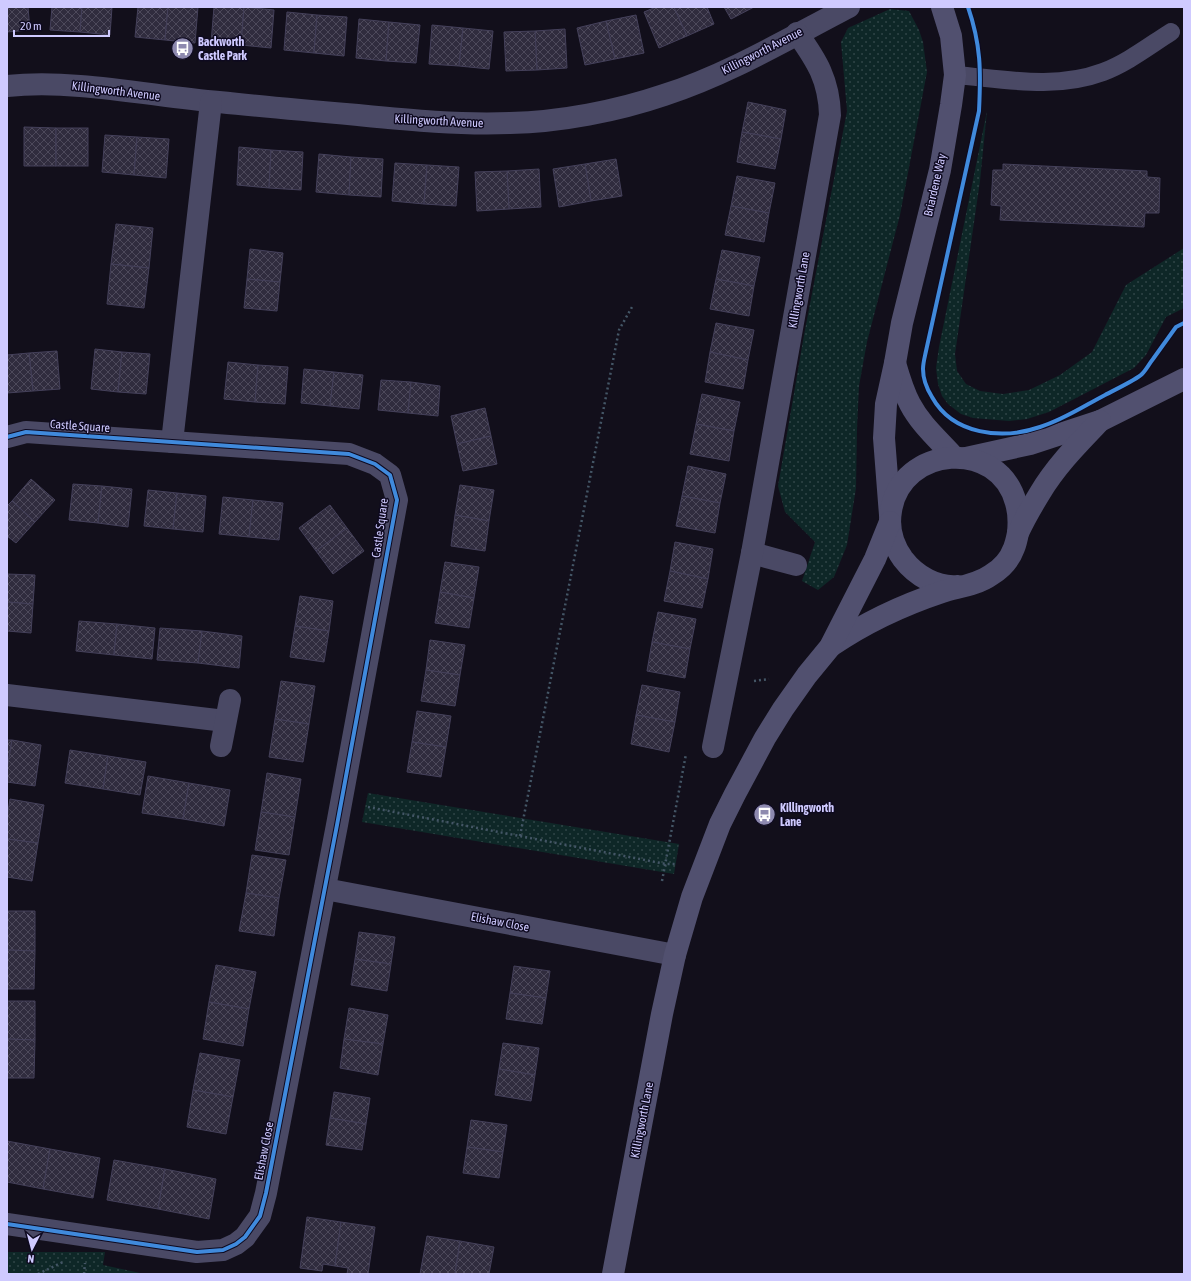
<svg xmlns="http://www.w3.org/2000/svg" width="1191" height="1281" viewBox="0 0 1191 1281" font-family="'Asap Condensed',sans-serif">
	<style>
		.grass { fill: url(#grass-dots) }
		.building { fill: url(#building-cross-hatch); stroke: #44405a }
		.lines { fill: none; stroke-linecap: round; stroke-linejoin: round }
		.path { stroke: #445666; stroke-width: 2.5; stroke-dasharray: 2 3; stroke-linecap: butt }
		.lane { stroke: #4a4965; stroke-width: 18 }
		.street { stroke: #4a4965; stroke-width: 22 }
		.secondary { stroke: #51506f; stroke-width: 22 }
		.cycleway-casing { stroke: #0e0a20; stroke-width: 6 }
		.cycleway { stroke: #408adc; stroke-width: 4 }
		.labels { text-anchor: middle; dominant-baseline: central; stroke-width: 3; stroke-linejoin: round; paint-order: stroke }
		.poi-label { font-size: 12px; font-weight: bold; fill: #cfcaff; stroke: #0e0a20; text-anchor: start }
		.street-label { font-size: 12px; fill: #cfcaff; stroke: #0e0a20 }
	</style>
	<defs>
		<pattern id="grass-dots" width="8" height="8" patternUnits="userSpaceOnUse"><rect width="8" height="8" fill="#0e2727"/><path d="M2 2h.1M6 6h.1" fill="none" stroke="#304547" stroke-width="1.8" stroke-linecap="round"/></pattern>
		<pattern id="building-cross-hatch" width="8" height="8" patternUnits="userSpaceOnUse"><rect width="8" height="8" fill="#302c3e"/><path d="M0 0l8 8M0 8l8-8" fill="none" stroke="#4d495b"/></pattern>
	</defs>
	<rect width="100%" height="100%" fill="#120f1b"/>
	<g class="grass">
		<path d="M890 9 909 11 919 30 923 42 927 72 900 215 867 342 859 386 857 429 856 488 847 545 834 577 818 590 802 581 815 542 785 512 778 486 804 335 847 111 841 42 848 28Z"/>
		<path d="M987 111 980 181 955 354 957 371 966 384 980 391 1003 394 1029 390 1060 375 1092 352 1126 285 1184 248V308L1166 317 1146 355 1134 368 1049 412 1027 419 1009 421 973 418 961 414 948 404 942 396 938 384 936 368 939 347Z"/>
		<path d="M368 793 679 844 674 874 362 822Z"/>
		<path d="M7 1252H105L103 1265 145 1274H7Z"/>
	</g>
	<g class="building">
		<path d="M7 7H28L30 30 7 32Z"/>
		<path d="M52 7H82L80 32 50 30Z"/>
		<path d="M82 7H112L110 35 80 32Z"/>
		<path d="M138 7H168L165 40 135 37Z"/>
		<path d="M168 7H198L195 43 165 40Z"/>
		<path d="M214 7H244L241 45 211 43Z"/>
		<path d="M244 7 274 10 271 48 241 45Z"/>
		<path d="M656 7H674L687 36 659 48 644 12Z"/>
		<path d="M674 7H707L714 24 687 36Z"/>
		<path d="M724 7H754L731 19Z"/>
		<path d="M287 12 317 15 314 53 284 50Z"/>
		<path d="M317 15 347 17 344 56 314 53Z"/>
		<path d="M636 15 644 53 615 59 606 21Z"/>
		<path d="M359 19 389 22 386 61 356 58Z"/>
		<path d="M606 21 615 59 585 65 577 28Z"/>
		<path d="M389 22 420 25 416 63 386 61Z"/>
		<path d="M432 25 463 28 459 66 429 64Z"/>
		<path d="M463 28 493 31 489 69 459 66Z"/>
		<path d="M565 29 567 68 537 70 535 31Z"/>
		<path d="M535 31 537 70 506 71 504 32Z"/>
		<path d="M748 102 786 110 781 139 742 132Z"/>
		<path d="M24 127 56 128V166H24Z"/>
		<rect x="56" y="128" width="32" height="38"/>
		<path d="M742 132 781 139 775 169 737 162Z"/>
		<path d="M105 135 137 137 134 175 102 172Z"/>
		<path d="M137 137 169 139 166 178 134 175Z"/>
		<path d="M239 147 271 150 269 188 237 185Z"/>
		<path d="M271 150 303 152 301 190 269 188Z"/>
		<path d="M319 154 351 157 349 195 316 192Z"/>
		<path d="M351 157 383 159 381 197 349 195Z"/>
		<path d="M616 159 622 196 591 201 585 164Z"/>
		<path d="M395 163 427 165 424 204 392 201Z"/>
		<path d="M585 164 591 201 559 207 553 169Z"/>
		<path d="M1003 164 1147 171V177L1160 178 1159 213H1145L1144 227 1000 220 1001 206 991 205 993 170H1003Z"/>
		<path d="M427 165 459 167 456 206 424 204Z"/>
		<path d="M539 169 541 207 509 209 507 171Z"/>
		<path d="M507 171 509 209 477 211 475 172Z"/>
		<path d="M737 176 775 183 769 213 731 206Z"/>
		<path d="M731 206 769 213 764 242 725 235Z"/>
		<path d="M116 224 153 228 149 268 111 264Z"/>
		<path d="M250 249 283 253 280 282 247 279Z"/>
		<path d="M722 250 760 257 754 286 716 279Z"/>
		<path d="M111 264 149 268 144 308 107 304Z"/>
		<path d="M247 279 280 282 277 311 244 308Z"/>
		<path d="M716 279 754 286 749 316 710 309Z"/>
		<path d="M716 323 754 330 748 360 710 352Z"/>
		<path d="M95 349 122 352 118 392 91 389Z"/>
		<path d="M57 351 60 389 33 391 29 353Z"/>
		<path d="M122 352 150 354 146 394 118 392Z"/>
		<path d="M710 352 748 360 743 389 705 382Z"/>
		<path d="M29 353 33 391 7 393V355Z"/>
		<path d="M228 362 258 365 255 402 224 399Z"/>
		<path d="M258 365 288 367 285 404 255 402Z"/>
		<path d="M304 369 334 372 330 406 301 403Z"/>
		<path d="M334 372 363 375 359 409 330 406Z"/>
		<path d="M381 380 411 382 408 413 378 410Z"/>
		<path d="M411 382 440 386 438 416 408 413Z"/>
		<path d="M702 394 740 402 734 431 696 424Z"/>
		<path d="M485 408 491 436 457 444 451 416Z"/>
		<path d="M696 424 734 431 729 461 690 454Z"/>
		<path d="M491 436 497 464 463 471 457 444Z"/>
		<path d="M688 466 726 474 720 503 682 496Z"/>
		<path d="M31 479 55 500 35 522 12 501Z"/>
		<path d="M73 484 102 486 98 523 69 520Z"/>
		<path d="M460 485 494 490 489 521 455 515Z"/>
		<path d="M102 486 132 489 128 527 98 523Z"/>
		<path d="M148 490 177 493 173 529 144 526Z"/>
		<path d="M177 493 206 496 203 532 173 529Z"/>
		<path d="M682 496 720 503 715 533 676 526Z"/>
		<path d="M223 497 253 500 249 537 219 534Z"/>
		<path d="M253 500 283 503 279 540 249 537Z"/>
		<path d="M12 501 35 522 16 543 7 536V506Z"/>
		<path d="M330 505 347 528 316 551 299 528Z"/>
		<path d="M455 515 489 521 485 551 451 546Z"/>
		<path d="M347 528 364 551 333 574 316 551Z"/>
		<path d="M675 542 713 549 708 579 670 571Z"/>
		<path d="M445 562 479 567 474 598 440 592Z"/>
		<path d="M670 571 708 579 702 608 664 601Z"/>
		<path d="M7 574 35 575 33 604 7 602Z"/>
		<path d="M440 592 474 598 469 628 435 623Z"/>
		<path d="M300 596 333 601 329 631 295 626Z"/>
		<path d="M7 602 33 604 31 633 7 631Z"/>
		<path d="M658 612 696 619 690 649 652 642Z"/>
		<path d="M79 621 117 624 114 655 76 651Z"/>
		<path d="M117 624 155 628 152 659 114 655Z"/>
		<path d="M295 626 329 631 324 662 290 657Z"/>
		<path d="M160 628 202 631 198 663 157 660Z"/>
		<path d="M202 631 242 636 239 668 198 663Z"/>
		<path d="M430 640 465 645 460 675 426 670Z"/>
		<path d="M652 642 690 649 685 678 647 671Z"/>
		<path d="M426 670 460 675 455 706 421 701Z"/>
		<path d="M281 681 315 686 309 724 275 719Z"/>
		<path d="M642 685 680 692 675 722 636 715Z"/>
		<path d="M417 711 451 716 446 747 412 742Z"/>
		<path d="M636 715 675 722 669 752 631 744Z"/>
		<path d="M275 719 309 724 303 762 269 757Z"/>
		<path d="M7 740H12L7 770Z"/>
		<path d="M12 740 41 745 35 786 7 782V770Z"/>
		<path d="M412 742 446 747 441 777 407 772Z"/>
		<path d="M70 750 108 756 103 789 65 783Z"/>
		<path d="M108 756 146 762 140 795 103 789Z"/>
		<path d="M267 773 301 779 295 817 261 812Z"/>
		<path d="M148 776 189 783 183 819 142 813Z"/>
		<path d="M189 783 230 790 224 826 183 819Z"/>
		<path d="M10 799 44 805 38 843 7 839V818Z"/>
		<path d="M261 812 295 817 289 855 255 850Z"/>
		<path d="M7 839 38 843 32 881 7 877Z"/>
		<path d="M252 855 286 860 279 898 246 893Z"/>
		<path d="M246 893 279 898 274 936 239 931Z"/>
		<path d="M7 911H35V951L7 950Z"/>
		<path d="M359 932 395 937 391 964 355 959Z"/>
		<path d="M7 950 35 951 34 989H7Z"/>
		<path d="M355 959 391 964 387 991 351 985Z"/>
		<path d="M216 965 256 972 249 1009 209 1002Z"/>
		<path d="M514 966 550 971 546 998 510 993Z"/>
		<path d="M510 993 546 998 542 1024 506 1019Z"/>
		<path d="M7 1001H35V1040L7 1039Z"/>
		<path d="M209 1002 249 1009 243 1046 203 1039Z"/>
		<path d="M349 1008 388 1015 383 1044 344 1039Z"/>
		<path d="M7 1039 35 1040 34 1078H7Z"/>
		<path d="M344 1039 383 1044 378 1075 340 1068Z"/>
		<path d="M503 1043 539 1048 535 1075 499 1069Z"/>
		<path d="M200 1053 240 1060 233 1097 193 1090Z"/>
		<path d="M499 1069 535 1075 531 1101 495 1095Z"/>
		<path d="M193 1090 233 1097 226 1134 187 1127Z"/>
		<path d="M334 1092 370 1098 366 1124 330 1118Z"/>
		<path d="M330 1118 366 1124 362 1150 326 1145Z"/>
		<path d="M471 1120 507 1125 503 1152 467 1147Z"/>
		<path d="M7 1141 50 1149 43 1189 7 1182Z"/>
		<path d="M467 1147 503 1152 499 1178 463 1173Z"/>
		<path d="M50 1149 100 1158 93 1198 43 1189Z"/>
		<path d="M114 1160 165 1169 158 1209 107 1200Z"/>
		<path d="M165 1169 216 1179 209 1219 158 1209Z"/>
		<path d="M307 1217 341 1222 335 1266 323 1264 322 1271 300 1268Z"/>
		<path d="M341 1222 375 1227 368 1274H347L348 1268 335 1266Z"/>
		<path d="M427 1236 460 1241 455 1274H420Z"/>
		<path d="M460 1241 494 1247 489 1274H455Z"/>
	</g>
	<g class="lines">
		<g class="path">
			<path d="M754 681 769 679"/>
			<path d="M368 807 666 864H675"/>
			<path d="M520 836 619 330 632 307"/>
			<path d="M662 881 686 754"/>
			<path d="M38 1274 63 1262"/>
			<path d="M84 1274 85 1263"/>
		</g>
		<path class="lane" d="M955 75C1004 79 1055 90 1103 72 1127 63 1149 46 1171 32"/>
		<g class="street">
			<path d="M7 86C76 79 150 96 219 102 266 107 312 111 358 115 409 120 459 125 510 123 560 122 617 111 664 95 729 74 789 38 849 7"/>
			<path d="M7 437 26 432 349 454 375 464 390 475 397 500 337 825 266 1193 260 1216 245 1237 236 1244 223 1250 197 1252 7 1224"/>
			<path d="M172 442 211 102"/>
			<path d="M752 553 796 565"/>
			<path d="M7 695 225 721"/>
			<path d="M221 746 230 700"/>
			<path d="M713 747 752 553 830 115C829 80 817 61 797 33"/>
			<path d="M325 889 675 955"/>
		</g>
		<g class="secondary">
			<path d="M895 363C899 377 903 391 910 404 921 425 939 440 954 457"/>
			<path d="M966 458 1030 444 1100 421 1184 379"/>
			<path d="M890 515 884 438 886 404 895 363 902 323 940 170 951 105 955 75 951 36 942 7"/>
			<path d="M958 586C937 588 916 576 903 559 893 545 888 528 891 511 901 445 999 438 1016 503 1019 513 1019 523 1018 533"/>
			<path d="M831 646C866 622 903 605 942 592 958 587 977 585 991 575 1001 569 1010 559 1014 548 1016 543 1017 538 1018 533 1024 520 1032 506 1040 493 1056 466 1078 444 1100 421"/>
			<path d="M613 1274 662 1014 675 955 692 897 720 824 735 794 765 738 783 709 807 675 830 647 875 559 890 522"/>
		</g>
		<defs>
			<g id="cycleway">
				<path d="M968 7C981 45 981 71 979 111L926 351C925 356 923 363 923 369 923 379 927 389 932 397 953 435 1002 440 1040 427 1063 420 1084 406 1105 395 1114 390 1136 380 1142 374 1146 370 1149 364 1153 359 1161 348 1168 338 1176 327L1184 323"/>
				<path d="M7 437 26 432 349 454 375 464 390 475 397 500 337 825 266 1193 260 1216 245 1237 236 1244 223 1250 197 1252 7 1224"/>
			</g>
		</defs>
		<use href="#cycleway" class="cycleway-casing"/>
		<use href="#cycleway" class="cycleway"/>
	</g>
	<defs>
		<symbol id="bus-disc" viewBox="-11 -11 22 22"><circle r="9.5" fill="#8d89af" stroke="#0e0a20"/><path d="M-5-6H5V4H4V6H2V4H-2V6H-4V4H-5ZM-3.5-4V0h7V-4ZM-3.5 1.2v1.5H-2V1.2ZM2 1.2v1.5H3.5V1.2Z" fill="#fff"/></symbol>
	</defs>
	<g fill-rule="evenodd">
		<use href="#bus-disc" x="170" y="36" width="25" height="25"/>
		<use href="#bus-disc" x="752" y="802" width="25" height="25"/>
	</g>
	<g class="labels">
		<g class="poi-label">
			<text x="198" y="42">Backworth<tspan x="198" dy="14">Castle Park</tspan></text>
			<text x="780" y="808">Killingworth<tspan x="780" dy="14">Lane</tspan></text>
		</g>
		<g class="street-label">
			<text transform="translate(762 51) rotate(-27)">Killingworth Avenue</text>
			<text transform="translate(116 91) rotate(7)">Killingworth Avenue</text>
			<text transform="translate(439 121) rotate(3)">Killingworth Avenue</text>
			<text transform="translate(935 185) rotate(-77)">Briardene Way</text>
			<text transform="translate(799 290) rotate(-80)">Killingworth Lane</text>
			<text transform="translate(80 426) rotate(4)">Castle Square</text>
			<text transform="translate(380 528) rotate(-82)">Castle Square</text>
			<text transform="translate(500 922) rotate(11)">Elishaw Close</text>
			<text transform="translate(642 1120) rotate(-79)">Killingworth Lane</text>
			<text transform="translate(264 1151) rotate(-79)">Elishaw Close</text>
		</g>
	</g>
	<rect width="1191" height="1281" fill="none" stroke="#cfcaff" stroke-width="16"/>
	<g transform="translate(32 1249) rotate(186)" stroke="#0e0a20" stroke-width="3" paint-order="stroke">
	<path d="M0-3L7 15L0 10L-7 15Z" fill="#cfcaff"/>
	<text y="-6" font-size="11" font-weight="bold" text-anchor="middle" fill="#cfcaff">N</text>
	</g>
	<path d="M14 30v6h95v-6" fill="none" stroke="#cfcaff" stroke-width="2"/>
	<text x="20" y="30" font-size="12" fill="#cfcaff" stroke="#0e0a20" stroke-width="3" paint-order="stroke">20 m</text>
</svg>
